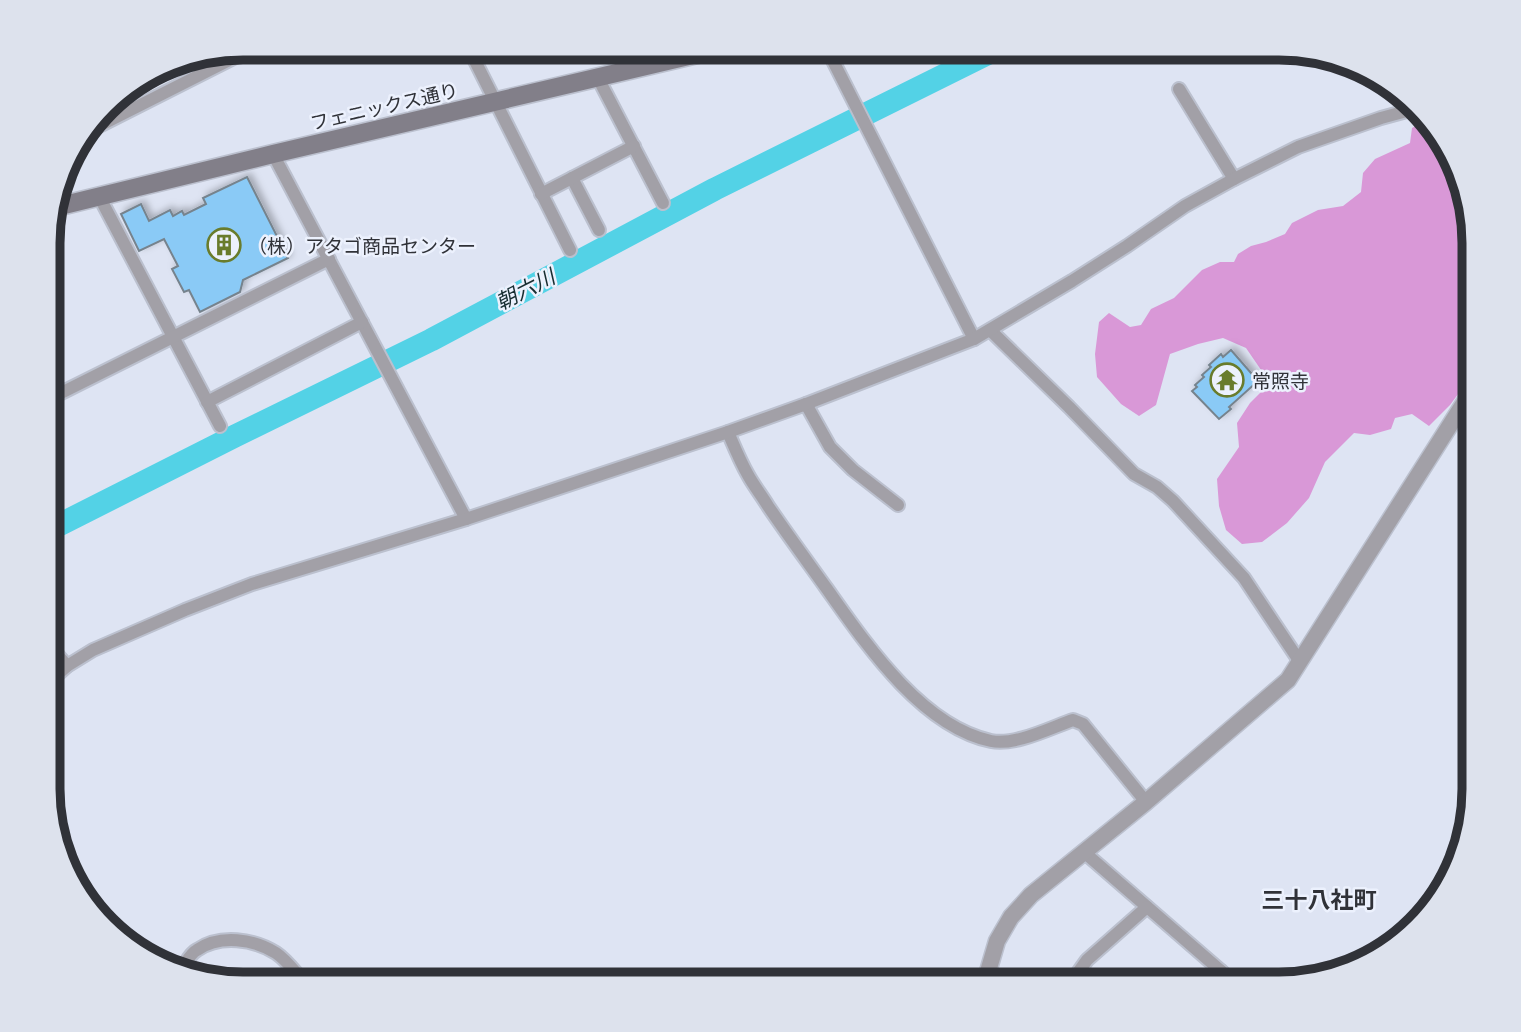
<svg xmlns="http://www.w3.org/2000/svg" width="1521" height="1032" viewBox="0 0 1521 1032" font-family="'Titillium Web','Noto Sans JP',sans-serif">
	<style>
		.forest { fill: #d998d7 }
		.lines { fill: none; stroke-linecap: round; stroke-linejoin: round }
		.river { stroke: #53d2e6; stroke-width: 23 }
		.building { fill: #8acaf6; stroke: #76838d; stroke-width: 2; filter: url(#shadow) }
		.minor-casing { stroke: #bbc0ce; stroke-width: 16 }
		.tertiary-casing { stroke: #bbc0ce; stroke-width: 19 }
		.secondary-casing { stroke: #bbc0ce; stroke-width: 21 }
		.minor { stroke: #a2a0a7; stroke-width: 12 }
		.tertiary { stroke: #a2a0a7; stroke-width: 16 }
		.secondary { stroke: #827f89; stroke-width: 18 }
		.labels { text-anchor: middle; dominant-baseline: central; stroke-width: 5; stroke-linejoin: round; paint-order: stroke }
		.street-label { font-size: 19px; fill: #303238; stroke: #ecf1fd }
		.poi-label { font-size: 19px; fill: #303238; stroke: #ecf1fd; text-anchor: start }
		.water-label { font-size: 21px; font-style: italic; fill: #172d31; stroke: #ecf1fd }
		.quarter-label { font-size: 23px; font-weight: bold; fill: #303238; stroke: #ecf1fd }
		.rim { fill: none; stroke: #303238; stroke-width: 9 }
	</style>
	<defs>
		<filter id="shadow"><feDropShadow dx="3.5" dy="-3.5" stdDeviation="3.5" flood-color="#0004"/></filter>
	</defs>
	<rect width="100%" height="100%" fill="#dee4f3"/>
	<path class="forest" d="M1425 121 1448 145 1473 230V374L1450 405 1429 426 1412 414 1395 418 1391 429 1370 435 1354 433 1325 462 1309 498 1287 523 1262 542 1242 544 1226 530 1219 506 1217 479 1239 447 1237 423 1250 403 1270 383 1246 348 1223 338 1198 344 1170 354 1156 405 1139 416 1121 404 1097 377 1095 354 1099 322 1109 313 1130 327 1141 325 1151 309 1174 298 1202 270 1220 262H1234L1238 254 1251 246 1266 242 1285 234 1292 223 1318 210 1343 206 1361 192 1363 173 1375 159 1410 143 1412 128Z"/>
	<g class="lines">
		<path class="river" d="M49 530 235 436 431 340 715 189 1001 47"/>
	</g>
	<g class="building">
		<path d="M247 177 288 258 243 280 240 292 200 312 189 290 184 292 172 269 178 266 164 239 139 251 121 214 141 204 149 221 170 210 173 216 182 211 184 215 206 204 203 198Z"/>
		<path d="M1231 350 1258 381 1229 407 1231 409 1219 419 1192 391 1197 387 1195 385 1204 377 1202 375 1211 367 1209 365 1221 354 1223 357Z"/>
	</g>
	<g class="lines">
		<defs>
			<g id="minor">
				<path d="M468 47 570 250"/>
				<path d="M826 47 974 339"/>
				<path d="M598 78 663 203"/>
				<path d="M1179 89 1234 179"/>
				<path d="M85 133 255 47"/>
				<path d="M273 154 466 519"/>
				<path d="M572 178 599 230"/>
				<path d="M541 194 634 146"/>
				<path d="M99 196 220 426"/>
				<path d="M990 330 1069 407 1134 474 1157 487 1173 501 1244 578 1300 662"/>
				<path d="M49 399 329 259"/>
				<path d="M207 402 362 322"/>
				<path d="M806 404 830 447 853 470 898 505"/>
				<path d="M728 432C734 446 740 461 748 475 754 486 762 496 768 506 787 534 807 561 827 589 866 644 921 726 991 741 1015 746 1050 728 1073 720L1083 724 1146 802"/>
				<path d="M49 645 67 666"/>
				<path d="M49 682 67 666 93 650 185 610 252 584 466 519 728 432 806 404 974 339 1072 281 1127 246 1185 206 1234 179 1298 147 1381 118 1414 109"/>
				<path d="M1085 853 1236 984"/>
				<path d="M183 967C187 961 191 953 197 950 220 934 254 939 276 953 288 961 297 975 307 985"/>
				<path d="M1075 984 1077 974 1087 960 1147 907"/>
				<path d="M1217 984 1221 971"/>
			</g>
			<path id="tertiary" d="M988 984 987 975 997 941 1011 917 1031 895 1146 802 1288 680 1473 389"/>
			<path id="secondary" d="M52 208 273 154 727 47"/>
		</defs>
		<use href="#minor" class="minor-casing"/>
		<use href="#tertiary" class="tertiary-casing"/>
		<use href="#secondary" class="secondary-casing"/>
		<use href="#minor" class="minor"/>
		<use href="#tertiary" class="tertiary"/>
		<use href="#secondary" class="secondary"/>
	</g>
	<defs>
		<symbol id="building-ring" viewBox="-11 -11 22 22"><circle r="9.5" fill="#ecf1fd" stroke="#697c2c" stroke-width="1.5"/><path d="M-4-6H4V6H1V3H-1V6H-4ZM-2.5-4.3h1.7v1.8h-1.7ZM.8-4.3h1.7v1.8H.8ZM-2.5-1h1.7V.8h-1.7ZM.8-1h1.7V.8H.8Z" fill="#697c2c"/></symbol>
		<symbol id="temple-ring" viewBox="-11 -11 22 22"><circle r="9.5" fill="#ecf1fd" stroke="#697c2c" stroke-width="1.5"/><path d="M0-6L5-2H3V0L6.5 2.5H4V6H1.5V3h-3V6H-4V2.5H-6.5L-3 0V-2H-5Z" fill="#697c2c"/></symbol>
	</defs>
	<g fill-rule="evenodd">
		<use href="#building-ring" x="205" y="226" width="38" height="38"/>
		<use href="#temple-ring" x="1208" y="361" width="38" height="38"/>
	</g>
	<g class="labels">
		<g class="street-label">
			<text transform="translate(384 106) rotate(-13)">フェニックス通り</text>
		</g>
		<g class="poi-label">
			<text x="248" y="245">（株）アタゴ商品センター</text>
			<text x="1252" y="380">常照寺</text>
		</g>
		<g class="water-label">
			<text transform="translate(525 289) rotate(-27)">朝六川</text>
		</g>
		<g class="quarter-label">
			<text x="1319" y="899">三十八社町</text>
		</g>
	</g>
	<path d="M0 0H1521V1032H0ZM243 60H1279A183 183 0 0 1 1462 243V789A183 183 0 0 1 1279 972H243A183 183 0 0 1 60 789V243A183 183 0 0 1 243 60Z" fill="#dde2ed" fill-rule="evenodd"/>
	<path class="rim" d="M243 60H1279A183 183 0 0 1 1462 243V789A183 183 0 0 1 1279 972H243A183 183 0 0 1 60 789V243A183 183 0 0 1 243 60Z"/>
</svg>
